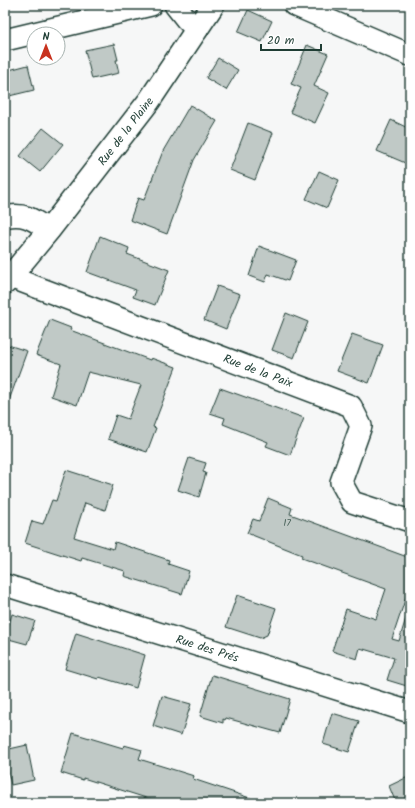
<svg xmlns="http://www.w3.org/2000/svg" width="415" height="808" viewBox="0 0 415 808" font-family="Kalam,sans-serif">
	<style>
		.building { fill: #c0c9c6; stroke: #1f3d34 }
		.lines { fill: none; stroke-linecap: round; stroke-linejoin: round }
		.street-casing { stroke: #1f3d34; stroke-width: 24 }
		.secondary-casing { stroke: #1f3d34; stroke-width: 25 }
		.street { stroke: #fff; stroke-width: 21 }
		.secondary { stroke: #fff; stroke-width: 22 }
		.labels { text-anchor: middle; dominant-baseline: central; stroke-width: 4; stroke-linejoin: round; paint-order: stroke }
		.number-label { font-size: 10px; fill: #476058 }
		.street-label { font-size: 12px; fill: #1f3d34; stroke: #fff }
	</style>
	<rect width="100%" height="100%" fill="#f6f7f7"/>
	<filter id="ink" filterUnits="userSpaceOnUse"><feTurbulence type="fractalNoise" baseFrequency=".025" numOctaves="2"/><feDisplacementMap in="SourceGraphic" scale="8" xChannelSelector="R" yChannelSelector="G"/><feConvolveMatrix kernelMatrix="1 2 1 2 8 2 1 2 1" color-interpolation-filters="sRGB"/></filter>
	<g filter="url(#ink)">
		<g class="building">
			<path d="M248 10 272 21 262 42 238 32Z"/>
			<path d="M114 44 118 60H116L119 73 92 79 85 50Z"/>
			<path d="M307 45 328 54 314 86 329 93 315 123 290 112 301 88 291 84Z"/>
			<path d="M218 58 238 70 226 90 206 78Z"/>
			<path d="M28 65 34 90 5 97V71Z"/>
			<path d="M190 105 217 121 194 160 167 234 130 220 138 198 144 200 163 151Z"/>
			<path d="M391 120 410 129V165L377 151Z"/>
			<path d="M248 123 273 133 255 180 230 170Z"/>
			<path d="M43 128 63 144 40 172 20 156Z"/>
			<path d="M319 171 339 180 327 208 306 199Z"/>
			<path d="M100 236 129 248 127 254 169 270 155 305 133 297 136 290 87 272Z"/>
			<path d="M259 246 296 260 288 281 268 274 265 282 249 276Z"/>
			<path d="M217 286 240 294 226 329 204 320Z"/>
			<path d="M286 313 308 322 294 358 272 350Z"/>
			<path d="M50 320 71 328 70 330 150 360 151 358 176 367 153 427 156 428 147 452 108 439 116 415 128 419 141 385 88 372 77 405 51 396 61 364 36 355Z"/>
			<path d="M352 334 383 345 369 383 337 371Z"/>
			<path d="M8 345 27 351 7 406H5V354Z"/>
			<path d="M220 388 304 418 290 455 266 446 268 442 223 424 225 418 210 413Z"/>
			<path d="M189 458 206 463 203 472 206 473 199 497 178 490Z"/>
			<path d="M66 470 113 485 105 510 85 503 74 537 113 549 115 542 169 560 168 564 189 571 182 594 124 576 125 571 82 558 81 561 25 543 32 521 43 524 52 500 56 501Z"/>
			<path d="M268 498 292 508 290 514 410 558V595L407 594 392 639 399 641 406 618H410V687L387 680 394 658 360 648 357 659 332 651 346 609 376 619 386 589 301 558 302 555 247 533 253 519 259 521Z"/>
			<path d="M237 595 276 608 267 635 260 638 226 627Z"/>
			<path d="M12 614 35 621 27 644 5 638Z"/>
			<path d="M76 633 145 655 136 688 99 677 98 679 65 669Z"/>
			<path d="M212 675 290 699 280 733 226 718 225 720 223 719V723L200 716Z"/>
			<path d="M162 696 191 704 181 735 153 726Z"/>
			<path d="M332 713 359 721 349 752 323 744Z"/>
			<path d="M73 733 123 748 124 745 142 750 139 759 194 776 193 779 256 800 255 803H162L83 778V780L61 773Z"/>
			<path d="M27 745 34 780 11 785 5 758V750Z"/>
			<path d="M410 776V803H396L389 786Z"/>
		</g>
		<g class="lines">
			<defs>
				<g id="street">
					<path d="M175 5 186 19 197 30"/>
					<path d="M294 5 410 55"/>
					<path d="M5 40 151 5"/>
					<path d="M5 217C24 212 34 220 49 230"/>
					<path id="s1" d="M10 277 351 406 361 426 341 482 352 502 410 521"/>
					<path id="s2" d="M5 585 410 712"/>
				</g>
				<g id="secondary">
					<path id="s3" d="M5 283 49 230 149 101 213 5"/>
				</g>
			</defs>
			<use href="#street" class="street-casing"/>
			<use href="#secondary" class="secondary-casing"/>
			<use href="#street" class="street"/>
			<use href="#secondary" class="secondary"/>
		</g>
	</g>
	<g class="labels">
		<g class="number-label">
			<text x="287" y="523">17</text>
		</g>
		<g class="street-label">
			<text stroke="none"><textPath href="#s3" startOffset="194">Rue de la Plaine</textPath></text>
			<text stroke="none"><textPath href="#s1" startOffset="265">Rue de la Paix</textPath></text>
			<text stroke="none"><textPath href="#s2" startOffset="212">Rue des Prés</textPath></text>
		</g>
	</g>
	<rect width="415" height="808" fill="none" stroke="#fff" stroke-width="20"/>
	<rect x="10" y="10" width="395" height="788" fill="none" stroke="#1f3d34" stroke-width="1.5" filter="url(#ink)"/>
	<g transform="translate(46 46)"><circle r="19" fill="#ffffff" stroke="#a5b1ae"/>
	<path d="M0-3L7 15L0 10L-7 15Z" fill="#c8321e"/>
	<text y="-6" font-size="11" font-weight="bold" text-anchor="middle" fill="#1f3d34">N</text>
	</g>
	<path d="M261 44v6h60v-6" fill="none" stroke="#1f3d34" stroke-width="2"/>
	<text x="267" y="44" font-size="12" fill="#1f3d34" stroke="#ffffff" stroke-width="3" paint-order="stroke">20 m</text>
</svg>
